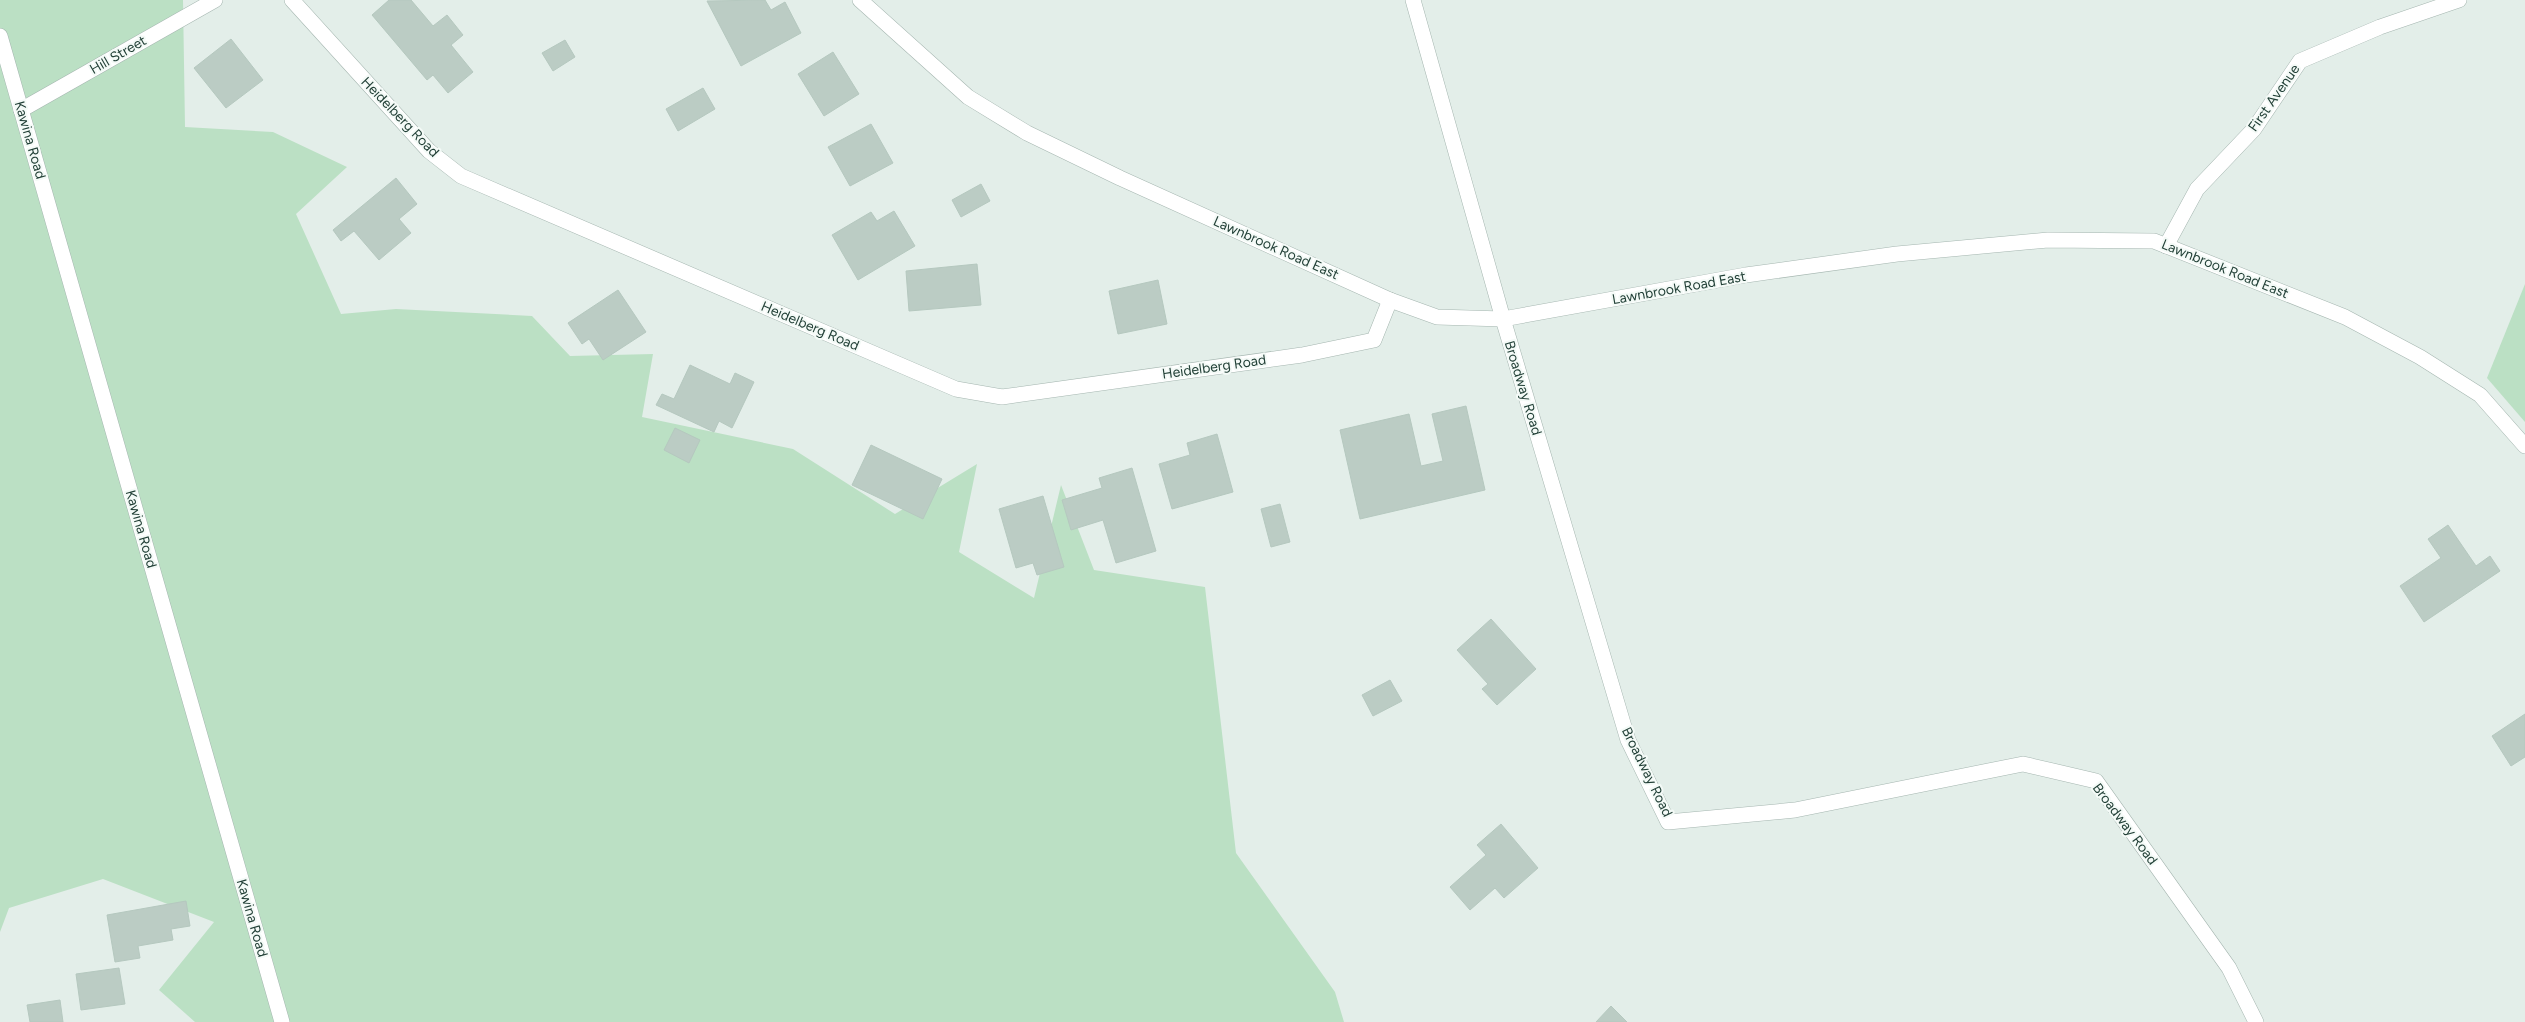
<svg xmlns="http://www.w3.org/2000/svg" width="2525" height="1022" viewBox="0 0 2525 1022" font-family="Figtree,sans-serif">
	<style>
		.green { fill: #bbe0c4 }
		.building { fill: #bbccc4; stroke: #b5c8bf }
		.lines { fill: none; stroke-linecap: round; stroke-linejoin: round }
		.minor-casing { stroke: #a5b6b0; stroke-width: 16 }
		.minor { stroke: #fff; stroke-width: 15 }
		.labels { text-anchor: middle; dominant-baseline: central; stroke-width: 4; stroke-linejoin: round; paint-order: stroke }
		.street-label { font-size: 14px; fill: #224037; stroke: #f4faf7 }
	</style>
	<rect width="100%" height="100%" fill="#e3eee9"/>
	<g class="green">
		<path d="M0 0H183L185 127 273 132 347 167 296 214 341 314 396 309 532 316 570 356 653 354 642 417 793 449 895 514 977 464 959 552 1034 598 1061 485 1094 570 1205 587 1236 853 1335 992 1344 1022H195L159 990 214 922 103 879 9 908 0 932Z"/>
		<path d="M2525 284V422L2487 378Z"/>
	</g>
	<g class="building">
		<path d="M389 0H411L433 26 447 15 463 35 451 45 473 72 448 93 433 75 427 80 372 15Z"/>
		<path d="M765 0 771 10 785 2 801 33 741 66 707 1Z"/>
		<path d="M231 39 263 80 226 108 194 68Z"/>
		<path d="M565 40 575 57 553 71 542 53Z"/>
		<path d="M833 52 859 94 824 116 798 74Z"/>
		<path d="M703 88 715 109 678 131 666 109Z"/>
		<path d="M871 124 893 163 850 186 828 147Z"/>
		<path d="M396 178 417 204 399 219 411 233 379 260 354 231 341 241 333 230Z"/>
		<path d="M981 184 990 201 961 217 952 200Z"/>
		<path d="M894 211 915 246 858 280 832 235 871 212 877 221Z"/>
		<path d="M977 264 981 305 909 311 906 271Z"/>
		<path d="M1158 280 1167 324 1118 334 1109 291Z"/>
		<path d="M618 290 646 332 603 360 589 339 582 344 568 323Z"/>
		<path d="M690 365 730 384 735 373 754 382 732 428 719 421 714 432 656 405 662 394 674 399Z"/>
		<path d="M1466 406 1485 490 1360 519 1340 430 1409 414 1421 466 1443 461 1432 414Z"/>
		<path d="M675 428 700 440 689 463 664 450Z"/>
		<path d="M1217 434 1233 492 1172 509 1159 464 1190 455 1187 443Z"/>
		<path d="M871 445 942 479 923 519 852 485Z"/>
		<path d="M1132 468 1156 551 1116 563 1103 520 1071 530 1062 500 1102 488 1099 478Z"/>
		<path d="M1043 496 1064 567 1037 575 1033 563 1016 568 999 509Z"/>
		<path d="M1280 504 1290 542 1271 547 1261 509Z"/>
		<path d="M2448 525 2476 566 2490 556 2500 571 2424 622 2400 586 2441 558 2428 539Z"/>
		<path d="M1491 619 1536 669 1497 705 1482 689 1488 684 1457 650Z"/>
		<path d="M1390 680 1402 701 1373 716 1362 695Z"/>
		<path d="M2525 714V757L2511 766 2492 736Z"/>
		<path d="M1501 824 1538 868 1504 898 1495 888 1470 910 1450 887 1486 855 1477 845Z"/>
		<path d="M186 901 190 926 171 929 173 940 138 946 140 958 115 962 107 915Z"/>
		<path d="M119 968 125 1004 81 1010 76 974Z"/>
		<path d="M60 1000 63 1022H30L27 1005Z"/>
		<path d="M1611 1006 1627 1022H1596Z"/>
	</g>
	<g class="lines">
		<defs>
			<g id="minor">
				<path d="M292 0 429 151 461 176 956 389 1002 397 1302 355 1374 340 1390 300"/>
				<path d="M860 0 968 97 1027 133 1120 178 1390 300 1437 317 1503 319 1746 275 1897 254 2048 240 2154 241 2345 317 2420 357 2480 395 2525 446"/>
				<path d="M1413 0 1503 319 1628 740 1668 822 1795 810 2023 764 2096 781 2229 968 2256 1022"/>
				<path d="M0 36 282 1022"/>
				<path d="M21 110 215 0"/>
				<path d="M2166 246 2197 189 2254 129 2300 61 2380 27 2459 0"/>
			</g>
		</defs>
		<use href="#minor" class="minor-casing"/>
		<use href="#minor" class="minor"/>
	</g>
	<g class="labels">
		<g class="street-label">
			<text transform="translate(118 55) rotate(-30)">Hill Street</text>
			<text transform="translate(2274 98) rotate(-55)">First Avenue</text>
			<text transform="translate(400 117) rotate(46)">Heidelberg Road</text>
			<text transform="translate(30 140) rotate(74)">Kawina Road</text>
			<text transform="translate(1276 248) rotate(24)">Lawnbrook Road East</text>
			<text transform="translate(2225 269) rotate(22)">Lawnbrook Road East</text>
			<text transform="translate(1679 288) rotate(-10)">Lawnbrook Road East</text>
			<text transform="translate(810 326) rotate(23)">Heidelberg Road</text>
			<text transform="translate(1214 367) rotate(-8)">Heidelberg Road</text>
			<text transform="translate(1523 388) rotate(73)">Broadway Road</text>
			<text transform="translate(141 529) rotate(74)">Kawina Road</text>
			<text transform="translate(1647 772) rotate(64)">Broadway Road</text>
			<text transform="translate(2125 824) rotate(53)">Broadway Road</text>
			<text transform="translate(252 918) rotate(74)">Kawina Road</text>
		</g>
	</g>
</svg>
